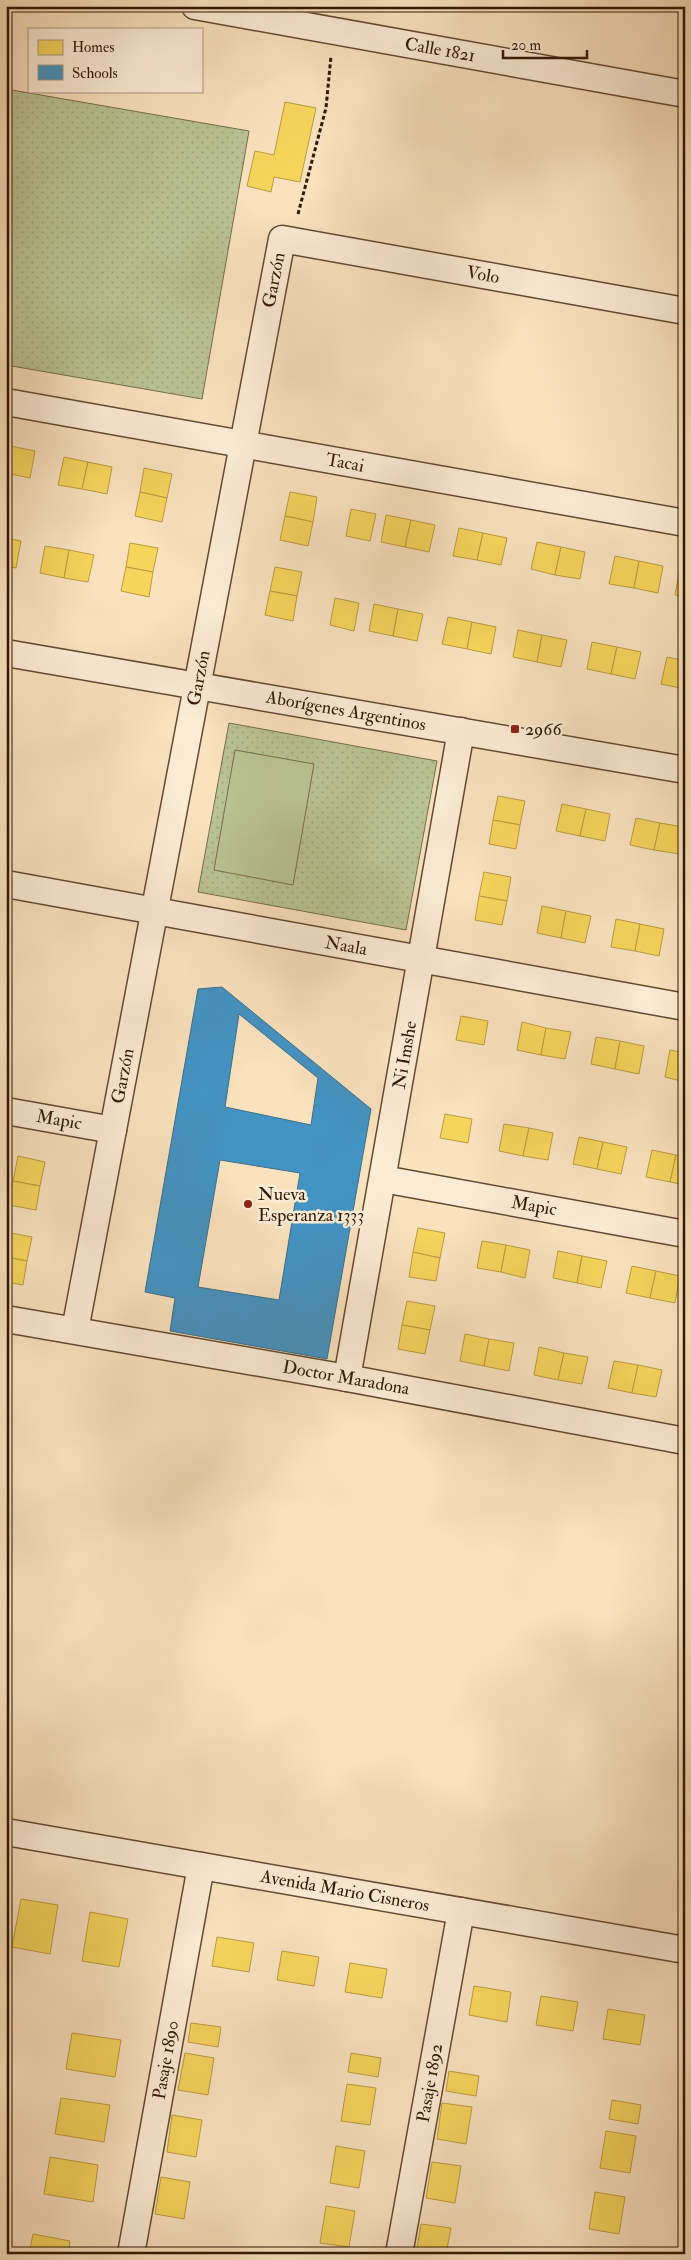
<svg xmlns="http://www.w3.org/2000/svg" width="691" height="2260" viewBox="0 0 691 2260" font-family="'IM FELL Double Pica',serif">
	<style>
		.park { fill: url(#park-dots); stroke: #766e4a }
		.pitch { fill: #bac495; stroke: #766e4a }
		.homes { fill: #f6d55c; stroke: #bb9c40 }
		.schools { fill: #4393c3; stroke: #3e6e88; fill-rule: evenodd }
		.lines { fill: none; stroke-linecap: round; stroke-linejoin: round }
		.street-casing { stroke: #634a30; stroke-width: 29 }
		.path { stroke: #311700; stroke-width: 3; stroke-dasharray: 4 2.5; stroke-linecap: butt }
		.street { stroke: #fcecd5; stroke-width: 26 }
		.poi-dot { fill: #8f2418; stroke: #fcecd5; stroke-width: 2 }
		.labels { text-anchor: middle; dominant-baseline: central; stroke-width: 5; stroke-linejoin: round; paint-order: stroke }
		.street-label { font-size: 18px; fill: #311700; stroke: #fcecd5 }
		.poi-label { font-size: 18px; fill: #311700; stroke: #fcecd5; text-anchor: start }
	</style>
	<defs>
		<pattern id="park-dots" width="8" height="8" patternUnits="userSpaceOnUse" patternTransform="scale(1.25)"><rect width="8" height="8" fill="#bac495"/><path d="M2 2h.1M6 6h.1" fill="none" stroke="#a0a87f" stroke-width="1.8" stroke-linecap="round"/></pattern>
	</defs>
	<rect width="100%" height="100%" fill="#fae2bf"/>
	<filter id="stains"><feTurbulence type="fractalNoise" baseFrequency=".004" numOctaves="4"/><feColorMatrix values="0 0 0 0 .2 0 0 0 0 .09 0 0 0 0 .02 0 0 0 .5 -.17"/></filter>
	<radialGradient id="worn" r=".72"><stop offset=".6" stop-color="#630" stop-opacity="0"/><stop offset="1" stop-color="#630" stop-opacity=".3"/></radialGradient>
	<g class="park">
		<path d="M6 89 249 131 202 399 6 365Z"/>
		<path d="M229 723 437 761 406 930 198 892Z"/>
	</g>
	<path class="pitch" d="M235 750 314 764 293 885 214 870Z"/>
	<g class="homes">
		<path d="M285 102 316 108 300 182 274 177 271 192 247 186 255 151 274 155Z"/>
		<path d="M6 445 11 446 6 470Z"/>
		<path d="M11 446 35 451 30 478 6 473Z"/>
		<path d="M64 457 88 462 82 489 58 485Z"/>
		<path d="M88 462 112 467 107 494 82 489Z"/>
		<path d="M144 468 172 474 167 498 140 492Z"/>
		<path d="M140 492 167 498 162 522 135 516Z"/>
		<path d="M290 492 317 497 313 522 285 516Z"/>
		<path d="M351 509 376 514 370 541 346 536Z"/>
		<path d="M386 515 411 520 405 547 381 542Z"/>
		<path d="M285 516 313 522 308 546 280 540Z"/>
		<path d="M411 520 435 525 429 552 405 547Z"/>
		<path d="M459 528 483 533 477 560 453 556Z"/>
		<path d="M483 533 507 538 501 565 477 560Z"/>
		<path d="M6 538 21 541 16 568 6 566Z"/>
		<path d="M537 542 561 547 555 575 531 569Z"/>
		<path d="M130 543 158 548 153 572 126 567Z"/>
		<path d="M45 546 69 550 64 578 40 573Z"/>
		<path d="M561 547 585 552 580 579 555 575Z"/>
		<path d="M69 550 94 555 88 582 64 578Z"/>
		<path d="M615 556 639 561 634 588 609 584Z"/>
		<path d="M639 561 663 566 658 593 634 588Z"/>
		<path d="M126 567 153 572 149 597 121 591Z"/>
		<path d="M275 567 302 572 297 596 270 591Z"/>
		<path d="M680 568 685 569V597L675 595Z"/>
		<path d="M270 591 297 596 293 621 265 615Z"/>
		<path d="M335 598 359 603 354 631 330 625Z"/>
		<path d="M374 604 398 609 393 636 369 631Z"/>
		<path d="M398 609 423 614 417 641 393 636Z"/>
		<path d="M448 617 472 622 467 649 442 644Z"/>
		<path d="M472 622 496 627 491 654 467 649Z"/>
		<path d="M518 630 542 635 537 662 513 657Z"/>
		<path d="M542 635 567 640 561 667 537 662Z"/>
		<path d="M592 642 617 647 611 674 587 669Z"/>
		<path d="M617 647 641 652 635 679 611 674Z"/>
		<path d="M667 657 685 661V689L661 684Z"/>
		<path d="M498 796 525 801 520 825 493 820Z"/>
		<path d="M562 804 586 809 580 836 556 831Z"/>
		<path d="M586 809 610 814 605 841 580 836Z"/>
		<path d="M636 818 660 823 654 850 630 845Z"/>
		<path d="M493 820 520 825 516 849 489 844Z"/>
		<path d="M660 823 684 827 679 854 654 850Z"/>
		<path d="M484 872 511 877 507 901 479 896Z"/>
		<path d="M479 896 507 901 502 925 475 920Z"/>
		<path d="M542 906 566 911 561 938 537 933Z"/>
		<path d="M566 911 591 916 585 943 561 938Z"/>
		<path d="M616 919 640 924 635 951 611 947Z"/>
		<path d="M640 924 664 929 659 956 635 951Z"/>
		<path d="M461 1016 488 1021 484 1045 456 1040Z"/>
		<path d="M522 1022 546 1028 541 1055 517 1050Z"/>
		<path d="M546 1028 571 1032 565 1059 541 1055Z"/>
		<path d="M596 1037 620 1041 615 1069 591 1064Z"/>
		<path d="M620 1041 644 1046 639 1074 615 1069Z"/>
		<path d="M670 1050 685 1053V1082L665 1077Z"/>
		<path d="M445 1114 472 1119 468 1143 440 1138Z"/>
		<path d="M504 1124 529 1128 523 1156 499 1151Z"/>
		<path d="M529 1128 553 1133 548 1160 523 1156Z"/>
		<path d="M579 1137 603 1142 597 1169 573 1164Z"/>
		<path d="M603 1142 627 1147 621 1174 597 1169Z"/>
		<path d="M652 1150 676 1155 670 1182 646 1177Z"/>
		<path d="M676 1155 685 1157V1185L670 1182Z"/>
		<path d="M18 1156 45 1162 40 1186 13 1181Z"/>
		<path d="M13 1181 40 1186 36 1210 9 1205Z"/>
		<path d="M418 1228 445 1233 440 1258 413 1252Z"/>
		<path d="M6 1232 32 1237 27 1261 6 1257Z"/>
		<path d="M482 1241 506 1245 501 1272 477 1268Z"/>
		<path d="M506 1245 530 1250 525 1278 501 1272Z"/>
		<path d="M558 1251 582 1256 577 1283 553 1278Z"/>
		<path d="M413 1252 440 1258 436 1281 409 1277Z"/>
		<path d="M582 1256 607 1261 601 1288 577 1283Z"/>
		<path d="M6 1257 27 1261 23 1285 6 1282Z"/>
		<path d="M632 1266 656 1271 650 1298 626 1293Z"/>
		<path d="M656 1271 680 1276 675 1303 650 1298Z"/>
		<path d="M407 1301 435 1306 430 1330 402 1325Z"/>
		<path d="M402 1325 430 1330 425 1354 398 1349Z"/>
		<path d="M465 1334 489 1339 484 1366 460 1361Z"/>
		<path d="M489 1339 514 1343 509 1371 484 1366Z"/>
		<path d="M539 1347 564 1353 558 1380 534 1375Z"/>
		<path d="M564 1353 588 1357 582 1384 558 1380Z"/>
		<path d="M614 1361 638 1365 632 1393 608 1388Z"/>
		<path d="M638 1365 662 1370 656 1397 632 1393Z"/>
		<path d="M21 1899 58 1905 50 1954 12 1947Z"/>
		<path d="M90 1912 128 1919 119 1967 82 1961Z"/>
		<path d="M217 1937 254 1943 249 1972 212 1966Z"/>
		<path d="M282 1951 319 1957 314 1986 277 1980Z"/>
		<path d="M350 1963 387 1969 382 1998 345 1992Z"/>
		<path d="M474 1986 511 1992 507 2022 469 2015Z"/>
		<path d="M541 1996 578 2002 573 2031 536 2025Z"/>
		<path d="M608 2009 645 2015 640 2045 603 2039Z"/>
		<path d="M191 2023 221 2027 218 2047 188 2042Z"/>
		<path d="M72 2033 121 2040 115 2077 66 2069Z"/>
		<path d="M185 2053 214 2058 208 2095 178 2090Z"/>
		<path d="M351 2053 381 2058 378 2077 348 2072Z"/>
		<path d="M449 2071 479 2076 476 2096 446 2091Z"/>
		<path d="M347 2084 376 2088 370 2125 341 2121Z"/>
		<path d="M61 2098 110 2105 104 2142 55 2134Z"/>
		<path d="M612 2100 641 2105 638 2124 609 2119Z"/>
		<path d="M442 2103 472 2107 466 2144 437 2139Z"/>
		<path d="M172 2115 202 2120 196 2157 167 2152Z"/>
		<path d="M606 2131 636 2136 630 2173 600 2168Z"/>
		<path d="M336 2146 365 2151 359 2188 330 2183Z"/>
		<path d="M50 2157 98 2165 93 2202 44 2194Z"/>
		<path d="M432 2162 461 2166 455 2203 426 2198Z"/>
		<path d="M161 2177 190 2182 184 2219 155 2214Z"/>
		<path d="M595 2192 625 2197 619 2234 589 2229Z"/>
		<path d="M326 2206 355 2211 349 2247 320 2243Z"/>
		<path d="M421 2224 451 2228 446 2254H416Z"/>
		<path d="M33 2234 70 2241 68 2254H29Z"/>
	</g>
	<path class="schools" d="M222 987 371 1109 327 1359 170 1331 175 1298 145 1292 198 989ZM239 1014 318 1078 311 1125 225 1107ZM220 1160 300 1173 279 1300 198 1287Z"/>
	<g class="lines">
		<defs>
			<g id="street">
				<path d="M195 6 685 94"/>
				<path d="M6 402 685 523"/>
				<path d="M6 653 685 770"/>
				<path d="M6 884 685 1007"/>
				<path d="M6 1111 113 1130"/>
				<path d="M383 1179 685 1234"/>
				<path d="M6 1319 347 1378 685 1441"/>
				<path d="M75 1330 282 239 685 311"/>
				<path d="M347 1378 461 731"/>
				<path d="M6 1832 685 1950"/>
				<path d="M131 2254 201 1866"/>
				<path d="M399 2254 461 1911"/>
			</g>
		</defs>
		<use href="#street" class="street-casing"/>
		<path class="path" d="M298 214 326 108 331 56"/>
		<use href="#street" class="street"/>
	</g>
	<g class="poi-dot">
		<rect x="510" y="724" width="10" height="10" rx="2.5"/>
		<circle cx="248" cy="1204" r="5"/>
	</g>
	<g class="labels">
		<g class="street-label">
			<text transform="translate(440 50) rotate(10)">Calle 1821</text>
			<text transform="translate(483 275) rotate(10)">Volo</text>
			<text transform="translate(274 280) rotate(-79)">Garzón</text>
			<text transform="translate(345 463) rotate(10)">Tacai</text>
			<text transform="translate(199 678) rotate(-79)">Garzón</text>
			<text transform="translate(346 711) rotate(10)">Aborígenes Argentinos</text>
			<text transform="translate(346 946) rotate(10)">Naala</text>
			<text transform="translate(405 1055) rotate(-80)">Ni Imshe</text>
			<text transform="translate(123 1076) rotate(-79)">Garzón</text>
			<text transform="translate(59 1120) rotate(10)">Mapic</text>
			<text transform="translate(534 1206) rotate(10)">Mapic</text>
			<text transform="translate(346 1378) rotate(10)">Doctor Maradona</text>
			<text transform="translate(345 1891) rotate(10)">Avenida Mario Cisneros</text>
			<text transform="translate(166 2060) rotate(-80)">Pasaje 1890</text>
			<text transform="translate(430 2083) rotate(-80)">Pasaje 1892</text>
		</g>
		<g class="poi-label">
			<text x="525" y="729">2966</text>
			<text x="258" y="1194">Nueva<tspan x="258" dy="21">Esperanza 1333</tspan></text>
		</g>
	</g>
	<rect width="691" height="2260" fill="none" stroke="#fae2bf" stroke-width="25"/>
	<rect x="8" y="8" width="676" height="2245" fill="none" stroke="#311700" stroke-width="2.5"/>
	<rect x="12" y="12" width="666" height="2235" fill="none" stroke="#311700"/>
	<rect x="28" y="28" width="175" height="65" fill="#fcecd5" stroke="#ab9780"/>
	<rect x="38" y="40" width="25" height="15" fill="#f6d55c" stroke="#ab9780"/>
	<text x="72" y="52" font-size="15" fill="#311700">Homes</text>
	<rect x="38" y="65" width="25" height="15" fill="#4393c3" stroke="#ab9780"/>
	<text x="72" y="78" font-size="15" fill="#311700">Schools</text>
	<path d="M503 50v8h84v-8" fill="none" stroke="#311700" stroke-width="2.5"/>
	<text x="511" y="50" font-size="15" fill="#311700" stroke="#fcecd5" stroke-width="4" paint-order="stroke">20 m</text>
	<rect width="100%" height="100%" filter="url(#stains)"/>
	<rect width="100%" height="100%" fill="url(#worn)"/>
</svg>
